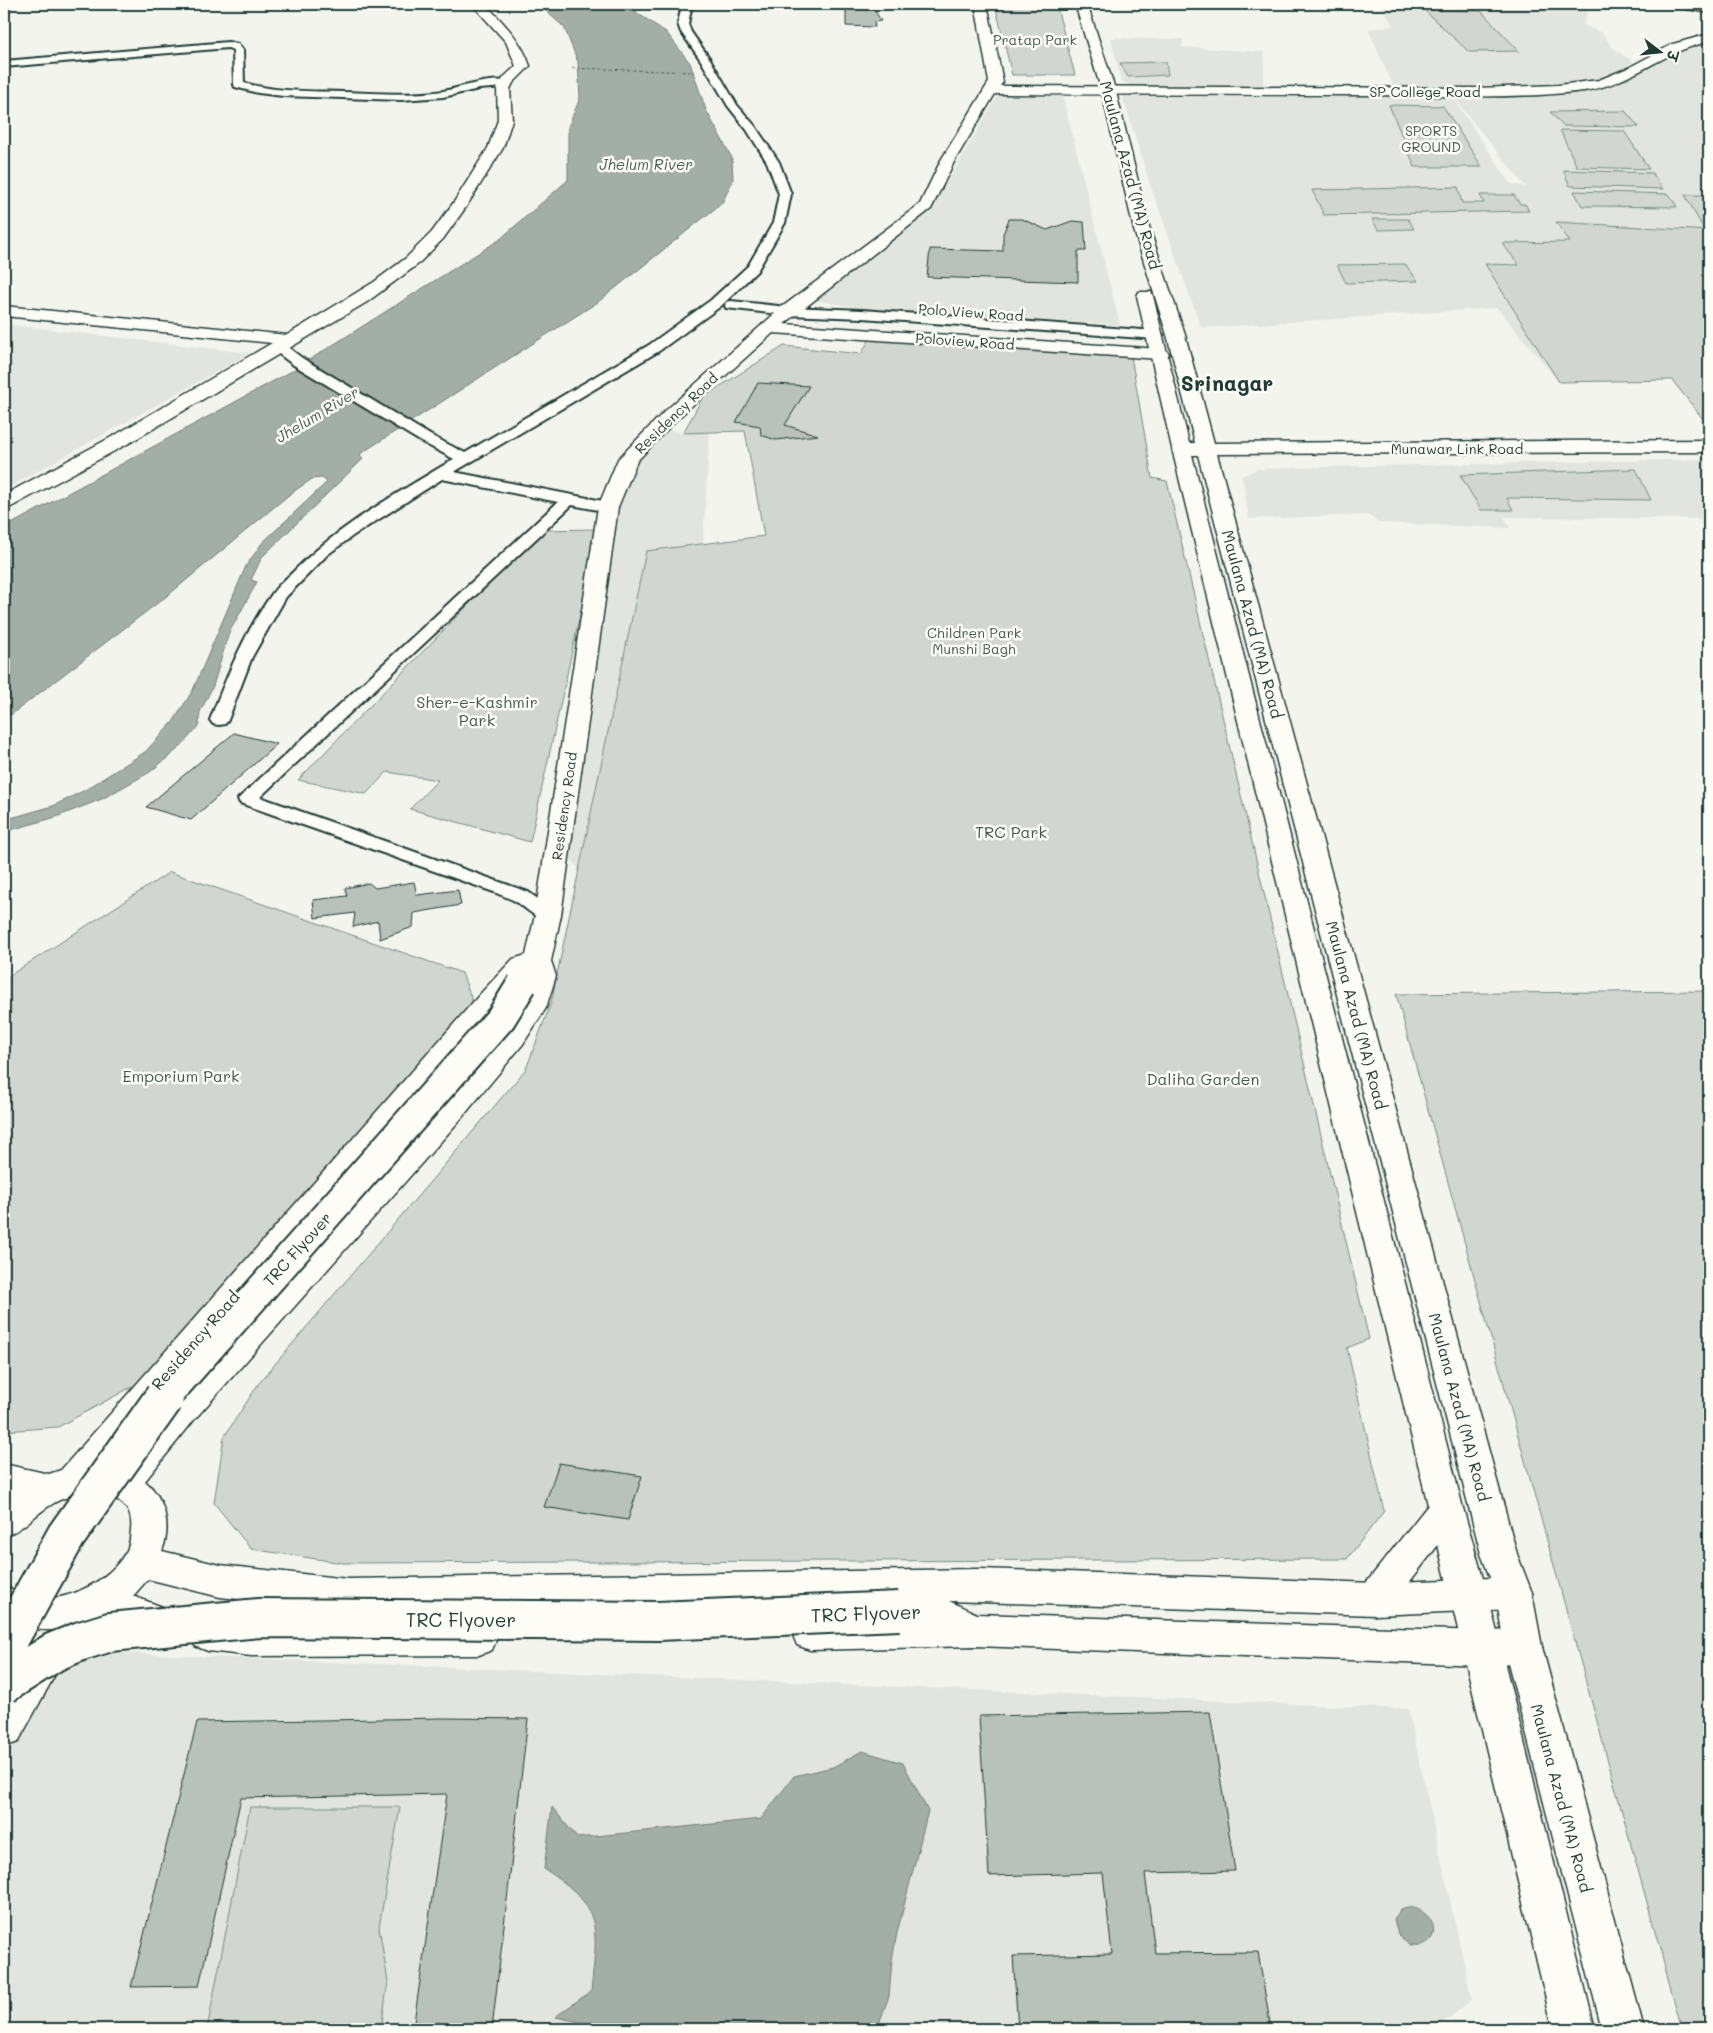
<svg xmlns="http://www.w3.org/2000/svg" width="1713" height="2033" viewBox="0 0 1713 2033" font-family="Mali,'Playpen Sans Deva',sans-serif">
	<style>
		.built { fill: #e2e5df; fill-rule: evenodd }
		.green { fill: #d1d6d1; stroke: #788a82 }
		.water { fill: #a3aea7; stroke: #6e8179 }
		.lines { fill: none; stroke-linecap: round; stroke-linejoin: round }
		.ferry { stroke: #475f56; stroke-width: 1; stroke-dasharray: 3 2.5; stroke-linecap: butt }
		.building { fill: #b9c1bb; stroke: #1f3d34 }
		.street-casing { stroke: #1f3d34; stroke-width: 4 }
		.secondary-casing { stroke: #1f3d34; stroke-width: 3 }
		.primary-casing { stroke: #1f3d34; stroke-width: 3 }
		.street { fill: #fdfcf7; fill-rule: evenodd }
		.secondary { fill: #fdfcf7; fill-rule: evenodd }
		.primary { fill: #fdfcf7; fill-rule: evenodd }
		.secondary-bridge-far1-casing { stroke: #1f3d34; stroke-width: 33; stroke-linecap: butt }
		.secondary-bridge-casing { stroke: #1f3d34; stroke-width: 42; stroke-linecap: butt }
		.secondary-bridge-far1 { stroke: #fdfcf7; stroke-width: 29 }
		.secondary-bridge { stroke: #fdfcf7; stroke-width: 38 }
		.labels { text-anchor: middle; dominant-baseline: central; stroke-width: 5; stroke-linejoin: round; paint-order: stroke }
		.far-park-label { font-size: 14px; fill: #435c53; stroke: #fdfcf7 }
		.far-street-label { font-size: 14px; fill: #1f3d34; stroke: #fdfcf7 }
		.far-water-label { font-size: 15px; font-style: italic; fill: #475f56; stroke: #fdfcf7 }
		.street-label { font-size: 16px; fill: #1f3d34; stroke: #fdfcf7 }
		.park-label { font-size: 16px; fill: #435c53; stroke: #fdfcf7 }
		.near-street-label { font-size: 19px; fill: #1f3d34; stroke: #fdfcf7 }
		.far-town-label { font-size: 21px; font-weight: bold; fill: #1f3d34; stroke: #fdfcf7 }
	</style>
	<rect width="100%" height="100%" fill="#f4f4ef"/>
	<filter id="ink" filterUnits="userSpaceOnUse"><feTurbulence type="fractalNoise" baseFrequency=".02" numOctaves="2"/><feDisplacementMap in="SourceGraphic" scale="10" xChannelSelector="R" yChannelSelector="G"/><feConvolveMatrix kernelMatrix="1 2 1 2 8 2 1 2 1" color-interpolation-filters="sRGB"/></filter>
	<g filter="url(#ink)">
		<g class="built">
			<path d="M1381 4 1579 6 1588 10 1584 25 1602 33 1614 49 1634 62 1601 79 1571 83 1394 88 1368 29 1393 26Z"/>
			<path d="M1111 38 1183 39 1182 47 1265 52 1263 87H1135L1121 81Z"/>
			<path d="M1698 44 1709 47V419H1703L1655 355 1672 380 1559 382 1497 308 1201 328 1150 184 1122 95 1574 91 1597 89ZM1455 101H1456L1526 187 1511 184Z"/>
			<path d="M999 93H1062L1120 325 885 312 812 300 933 207Z"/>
			<path d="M4 324 250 353 4 490Z"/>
			<path d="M664 429 683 433 710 432 703 544 646 551 579 869 564 851 615 508 634 461Z"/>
			<path d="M1709 459V519L1504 517 1510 528 1378 523 1368 515 1249 519 1242 476 1257 469 1320 467Z"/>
			<path d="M57 1650 1408 1709 1472 2000 1435 2029H4V1682Z"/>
		</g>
		<g class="green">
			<path d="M995 4H1056L1075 75H1012Z"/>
			<path d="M1424 10 1481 11 1519 51 1469 52Z"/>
			<path d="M1166 62 1168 75 1128 77 1120 63Z"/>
			<path d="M1389 105 1443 106 1482 167H1415Z"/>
			<path d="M1625 111 1639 127 1563 126 1550 112Z"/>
			<path d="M1560 130 1624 131 1649 169 1577 167Z"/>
			<path d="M1563 170 1652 173 1663 189 1570 186Z"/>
			<path d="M1458 187 1462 203H1484L1480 195H1514L1520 204H1525L1529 211 1324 215 1312 190Z"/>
			<path d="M1574 191 1669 194 1677 207 1582 206Z"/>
			<path d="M1685 195H1709V228H1703Z"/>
			<path d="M1372 219H1408L1414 229 1378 230Z"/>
			<path d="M1556 222 1709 231V419H1703L1672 380 1559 382 1485 264 1519 265 1502 243 1570 242Z"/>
			<path d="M1405 264 1418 281 1346 283 1337 265Z"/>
			<path d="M873 334 1130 350 1152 478 1167 481 1369 1339 1347 1348 1384 1511 1347 1559 343 1563 251 1549 214 1503 224 1437 259 1383 526 1069 551 1003 646 551 764 536 745 431 683 433 703 397 784 346 861 354Z"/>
			<path d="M1636 469 1651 500 1507 498 1513 510H1481L1460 475Z"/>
			<path d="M599 529 530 842 410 809 438 780 387 772 366 794 298 780 541 530Z"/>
			<path d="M170 872 462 973 476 1011 139 1383 58 1427 6 1431 4 1430V979Z"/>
			<path d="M1709 991V2029H1682L1396 994Z"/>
			<path d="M250 1807H400L379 1927 388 1982 381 2029H207Z"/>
		</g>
		<g class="water">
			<path d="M538 4H631L637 13 666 32 690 63 706 110 732 158 733 180 722 203 598 302 360 454 363 459 262 557 251 580 257 582 229 633 213 686 200 712 199 726 178 749 150 772 102 799 56 817 4 832V820L53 806 85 790 145 752 173 722 193 690 246 566 262 543 327 482 322 478 312 479 290 494 172 592 4 720V528L290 372 499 240 568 180V127L580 98 578 62 564 27Z"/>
			<path d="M862 1751 903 1763 928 1811 897 1933 892 1960 889 1996 877 2029H624L605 2027 555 2017 591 1991C598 1927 603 1905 544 1869L552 1807 577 1838 761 1819 794 1776 833 1767Z"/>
			<path d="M1407 1907C1437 1908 1446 1949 1411 1945L1398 1935 1394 1920 1401 1909Z"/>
		</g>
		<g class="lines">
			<path class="ferry" d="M572 68 694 72"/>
		</g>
		<g class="building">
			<path d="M846 4H871L881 21 874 22 875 27 846 26Z"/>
			<path d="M1009 219H1022L1047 230 1072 221 1084 222 1086 251H1078V282L927 277 930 249 1003 251V234Z"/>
			<path d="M758 383 809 386 785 425 818 435 776 440 761 435 760 426 736 422Z"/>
			<path d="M234 733 277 744 191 820 146 807Z"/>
			<path d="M414 882 417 895 458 890 461 905 414 913 413 927 380 939 378 921 353 927 355 913 315 918 313 900 347 896 345 888 369 883 375 888Z"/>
			<path d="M559 1463 642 1476 628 1520 544 1507Z"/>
			<path d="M1210 1712 1235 1871 1145 1873 1155 1953 1258 1952 1271 2029H1018L1013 1956 1112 1954 1103 1873 989 1876 979 1716Z"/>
			<path d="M444 1718 528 1719 492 2029H413L447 1794 241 1798 199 1986 131 1987 197 1722Z"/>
		</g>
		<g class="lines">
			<defs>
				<g id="street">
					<path d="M682 4H692L688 24 691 32 710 59 737 105 755 126 779 162 791 194 785 223 757 271 721 306 659 351 454 472 608 502 613 504 616 507 613 510 608 512 572 505 260 797 528 892 555 911 558 915 555 919C538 924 527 907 513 900 507 897 500 895 494 892L240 803 238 799 558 502 442 479 354 535 327 555 286 597 252 657 228 720 225 724 219 725 213 724 210 720C227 676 244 633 272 594 277 586 286 579 293 572 339 525 398 493 454 459L420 441 292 364 275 351 273 348 275 345H285L302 358 430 435 465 453 649 345 711 300 748 266 773 223 779 194 767 162 747 130 728 106 700 59 681 32 678 24Z"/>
					<path d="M1539 4H1583L1578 7H1544Z"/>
					<path d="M228 42 238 44 243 50 244 83C276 92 310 91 343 92 376 93 410 96 443 91 457 89 500 74 510 84L505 87 479 89 443 97 401 100 283 96 258 93 235 87 234 85 233 50 228 48 4 67V61Z"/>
					<path d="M731 301 788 307 862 310 1156 331 1163 335 1156 339 862 318 788 315 726 308 725 305 726 302Z"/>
				</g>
				<g id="secondary">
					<path d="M472 4H485C503 22 522 41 530 66L513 83 510 89 512 120 503 148 466 207 443 239 417 265 367 302 131 442 11 507 4 509V495L117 434 272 343 4 316V306L287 335 374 282 406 258 432 232 454 202 488 148 498 120 497 89 504 77 516 66 506 42Z"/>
					<path d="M975 4H987L1003 82 1000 86 1475 88 1558 85 1599 80 1628 68 1673 44 1709 34V42C1664 50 1630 85 1584 91 1512 100 1438 95 1365 95 1242 95 1119 95 995 94L955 160 931 209 784 324 1160 349 1166 350 1169 354 1166 358 1160 359 773 333 676 420 637 461 618 507 561 915 551 961 556 976 546 1008 523 1044 459 1121 194 1420 145 1481C165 1498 172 1527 162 1551L220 1565 348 1579 979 1569 1375 1583 1514 1577 1527 1582 1532 1593 1527 1604 1514 1609 1375 1615 949 1601 977 1614 1482 1631 1523 1630 1536 1635 1542 1647 1536 1659 1523 1664 1482 1665 975 1646 810 1650 797 1645 792 1633 797 1621 810 1616 883 1615 881 1611 885 1602 348 1611 220 1597 148 1579 133 1596 176 1612 181 1624 176 1636 163 1640 100 1616C65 1633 40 1635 4 1620V1586C18 1591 31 1599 47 1599 77 1597 110 1579 126 1552 130 1546 130 1538 131 1530 135 1497 101 1490 75 1495 42 1502 30 1528 4 1536V1499L10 1494 4 1492V1464L49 1474 61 1470 482 992 513 959 526 955 535 915 598 507 618 459 664 412 782 307 920 204 941 160 989 82ZM529 974 519 1007 503 1030 439 1107 170 1400 121 1461 117 1468 106 1465Z"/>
					<path d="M1675 4 1709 5V13L1677 7Z"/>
					<path d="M208 1617 251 1622 479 1621 492 1626 497 1638 492 1650 479 1655 251 1656 208 1651 195 1646 190 1634 195 1622Z"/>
					<path d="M43 1645 56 1650 62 1662 18 1742 4 1747V1694L30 1650Z"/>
				</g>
				<path id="primary" d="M1075 4H1087L1116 92 1150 230 1185 335 1214 443 1709 440V452L1217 454 1517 1554 1532 1593 1542 1647 1644 2029H1602L1504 1647 1496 1593 1481 1554 1198 455H1192L1463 1508 1488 1596 1595 2029H1553L1438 1545 1388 1610 1375 1615 1362 1610 1357 1599 1362 1588 1428 1505 1174 457 1137 296 1139 292H1151L1153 296 1189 443H1195L1167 335 1134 230 1102 92Z"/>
			</defs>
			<use href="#street" class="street-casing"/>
			<use href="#secondary" class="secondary-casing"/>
			<use href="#primary" class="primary-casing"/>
			<use href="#street" class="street"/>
			<use href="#secondary" class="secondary"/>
			<use href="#primary" class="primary"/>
			<defs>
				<path id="secondary-bridge-far1" d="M164 1399 501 1018 522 984"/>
				<g id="secondary-bridge">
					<path d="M4 1648 66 1536 164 1398"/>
					<path d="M4 1684 54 1652 81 1641 110 1632 259 1618 658 1621 899 1611"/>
				</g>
			</defs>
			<use href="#secondary-bridge-far1" class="secondary-bridge-far1-casing"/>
			<use href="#secondary-bridge" class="secondary-bridge-casing"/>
			<use href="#secondary-bridge-far1" class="secondary-bridge-far1"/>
			<use href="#secondary-bridge" class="secondary-bridge"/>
		</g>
	</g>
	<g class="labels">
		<g class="far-park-label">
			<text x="1035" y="39">Pratap Park</text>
			<text x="1431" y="130">SPORTS<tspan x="1431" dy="16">GROUND</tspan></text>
			<text x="974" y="632">Children Park<tspan x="974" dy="16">Munshi Bagh</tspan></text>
		</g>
		<g class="far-street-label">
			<text x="1425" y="91">SP College Road</text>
			<text transform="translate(971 312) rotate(4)">Polo View Road</text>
			<text transform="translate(965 341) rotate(4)">Poloview Road</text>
			<text transform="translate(676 413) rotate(-44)">Residency Road</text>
			<text x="1457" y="448">Munawar Link Road</text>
			<text transform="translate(564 806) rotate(-82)">Residency Road</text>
		</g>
		<g class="far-water-label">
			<text x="646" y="164">Jhelum River</text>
			<text transform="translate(317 414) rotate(-31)">Jhelum River</text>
		</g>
		<g class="street-label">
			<text transform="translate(1131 175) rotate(75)">Maulana Azad (MA) Road</text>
			<text transform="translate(1253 624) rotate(75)">Maulana Azad (MA) Road</text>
			<text transform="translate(1357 1015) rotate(75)">Maulana Azad (MA) Road</text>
			<text transform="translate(297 1249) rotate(-48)">TRC Flyover</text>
			<text transform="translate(195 1340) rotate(-49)">Residency Road</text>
			<text transform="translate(1460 1407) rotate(75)">Maulana Azad (MA) Road</text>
			<text transform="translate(1562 1798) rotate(75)">Maulana Azad (MA) Road</text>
		</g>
		<g class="park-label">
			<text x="477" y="701">Sher-e-Kashmir<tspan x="477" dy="18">Park</tspan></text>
			<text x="1011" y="831">TRC Park</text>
			<text x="181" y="1075">Emporium Park</text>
			<text x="1203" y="1078">Daliha Garden</text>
		</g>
		<g class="near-street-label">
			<text transform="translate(866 1613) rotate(-2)">TRC Flyover</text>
			<text x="461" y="1619">TRC Flyover</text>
		</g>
		<g class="far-town-label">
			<text x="1227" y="382">Srinagar</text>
		</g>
	</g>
	<rect width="1713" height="2033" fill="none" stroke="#fdfcf7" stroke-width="20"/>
	<rect x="10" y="10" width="1693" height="2013" fill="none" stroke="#1f3d34" stroke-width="2" filter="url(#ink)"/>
	<g transform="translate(1660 52) rotate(106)" stroke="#fdfcf7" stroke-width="4" paint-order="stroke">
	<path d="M0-4L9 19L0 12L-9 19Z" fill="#1f3d34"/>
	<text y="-8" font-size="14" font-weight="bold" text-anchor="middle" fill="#1f3d34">उ</text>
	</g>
</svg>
